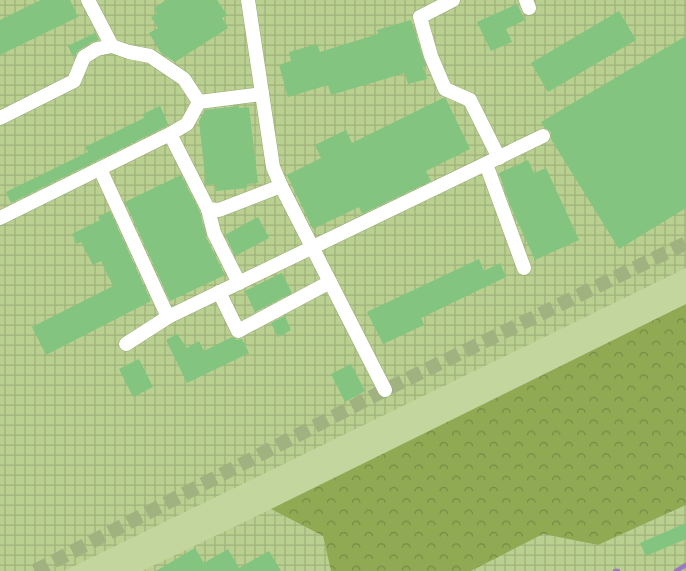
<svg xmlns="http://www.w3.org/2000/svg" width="686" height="571" viewBox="0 0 686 571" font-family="'DejaVu Sans',sans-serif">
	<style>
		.industrial { fill: url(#industrial-grid) }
		.forest { fill: url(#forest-crowns) }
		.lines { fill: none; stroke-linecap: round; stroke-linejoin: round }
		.stream { stroke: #9b79c6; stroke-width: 4.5 }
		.building { fill: #82c480 }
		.minor-tunnel { stroke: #a1b281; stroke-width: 14; stroke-dasharray: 14 7; stroke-linecap: butt }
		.minor-casing { stroke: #99ac75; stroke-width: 15 }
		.minor { stroke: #fff; stroke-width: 14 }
	</style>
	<defs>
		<pattern id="industrial-grid" width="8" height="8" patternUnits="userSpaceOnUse" patternTransform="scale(1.25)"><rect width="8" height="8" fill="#bad090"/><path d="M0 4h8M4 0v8" fill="none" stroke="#9fb27b"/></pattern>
		<pattern id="forest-crowns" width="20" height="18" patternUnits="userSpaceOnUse" patternTransform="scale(1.25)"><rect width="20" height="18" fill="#90aa54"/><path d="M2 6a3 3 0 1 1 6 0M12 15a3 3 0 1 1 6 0" fill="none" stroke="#758a44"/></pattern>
	</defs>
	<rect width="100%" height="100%" fill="#c3d69e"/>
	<g class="industrial">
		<path d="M0 0H686V268L64 571H0Z"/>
		<path d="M686 505V571H471L543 534 598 545Z"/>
		<path d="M271 509 323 536 331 571H142Z"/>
	</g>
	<path class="forest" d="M686 304V505L598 545 543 534 471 571H331L323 536 271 509Z"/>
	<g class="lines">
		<g class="stream">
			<path d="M615 571H618"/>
			<path d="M676 571 686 565"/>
		</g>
	</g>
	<g class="building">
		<path d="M41 0H70L78 17 0 55V20Z"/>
		<path d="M166 0H217L227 15 222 18 228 28 175 62 161 53 149 33 158 28 151 17 157 14 154 8Z"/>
		<path d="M517 4 525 20 506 29 512 42 491 51 477 22Z"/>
		<path d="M619 11 636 40 548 92 531 63Z"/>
		<path d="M411 20 426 66 423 67 427 79 408 84 405 73 331 95 328 85 288 97 279 65 291 61 289 52 317 44 320 52 378 34 377 30Z"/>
		<path d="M95 33 99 40 92 42 79 50 73 57 68 46Z"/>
		<path d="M686 36V208L619 249 551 139V132L544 127 541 122Z"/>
		<path d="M443 98 446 99 470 149 426 171 431 181 362 214 359 207 313 229 287 175 321 158 315 145 346 130 352 143Z"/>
		<path d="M160 106 168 124 163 128 11 203 6 192 88 152 85 147 144 118 143 114Z"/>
		<path d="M239 106V108L249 107 258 183 247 184V188L216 191 215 184 206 185 199 121 205 110Z"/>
		<path d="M528 160 534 173 546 168 579 240 535 260 510 205 499 173Z"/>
		<path d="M181 175 200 212 206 237 225 275 170 301 125 202Z"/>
		<path d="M110 211 151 301 46 355 32 327 113 286 101 261 93 265 81 242 77 244 72 234 100 220 98 217Z"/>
		<path d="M258 217 269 238 235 256 225 235Z"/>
		<path d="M479 259 484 271 500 263 506 277 421 318 424 325 383 344 367 312Z"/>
		<path d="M282 273 292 293 255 312 245 291Z"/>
		<path d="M285 316 291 330 278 337 271 323Z"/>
		<path d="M177 334 187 348 199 341 204 351 232 337 237 340 242 339 249 353 187 383 166 340Z"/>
		<path d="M139 359 153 387 133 397 119 369Z"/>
		<path d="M351 364 365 391 345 402 331 374Z"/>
		<path d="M686 523V539L646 556 640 543Z"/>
		<path d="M195 548 204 563 228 549 239 568 269 551 281 571H156Z"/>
	</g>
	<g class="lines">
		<path class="minor-tunnel" d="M35 571 385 390 686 243"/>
		<defs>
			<g id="minor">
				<path d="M88 0 112 46"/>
				<path d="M248 0 273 167 281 186"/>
				<path d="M453 0 420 17 431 56 445 89 470 100 499 158"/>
				<path d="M526 0 529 8"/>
				<path d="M262 94 199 102 187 124 170 134 208 209 219 210 281 186 385 390"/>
				<path d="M0 118 74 81 84 57 97 49 112 46 129 52 150 56 184 79 199 102"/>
				<path d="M486 164 524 268"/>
				<path d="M100 169 168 317 543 136"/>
				<path d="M208 209 214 233 239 283"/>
				<path d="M0 218 170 134"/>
				<path d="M219 292 238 331 330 282"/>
				<path d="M126 344 168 317"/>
			</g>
		</defs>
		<use href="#minor" class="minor-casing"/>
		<use href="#minor" class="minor"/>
	</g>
</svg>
